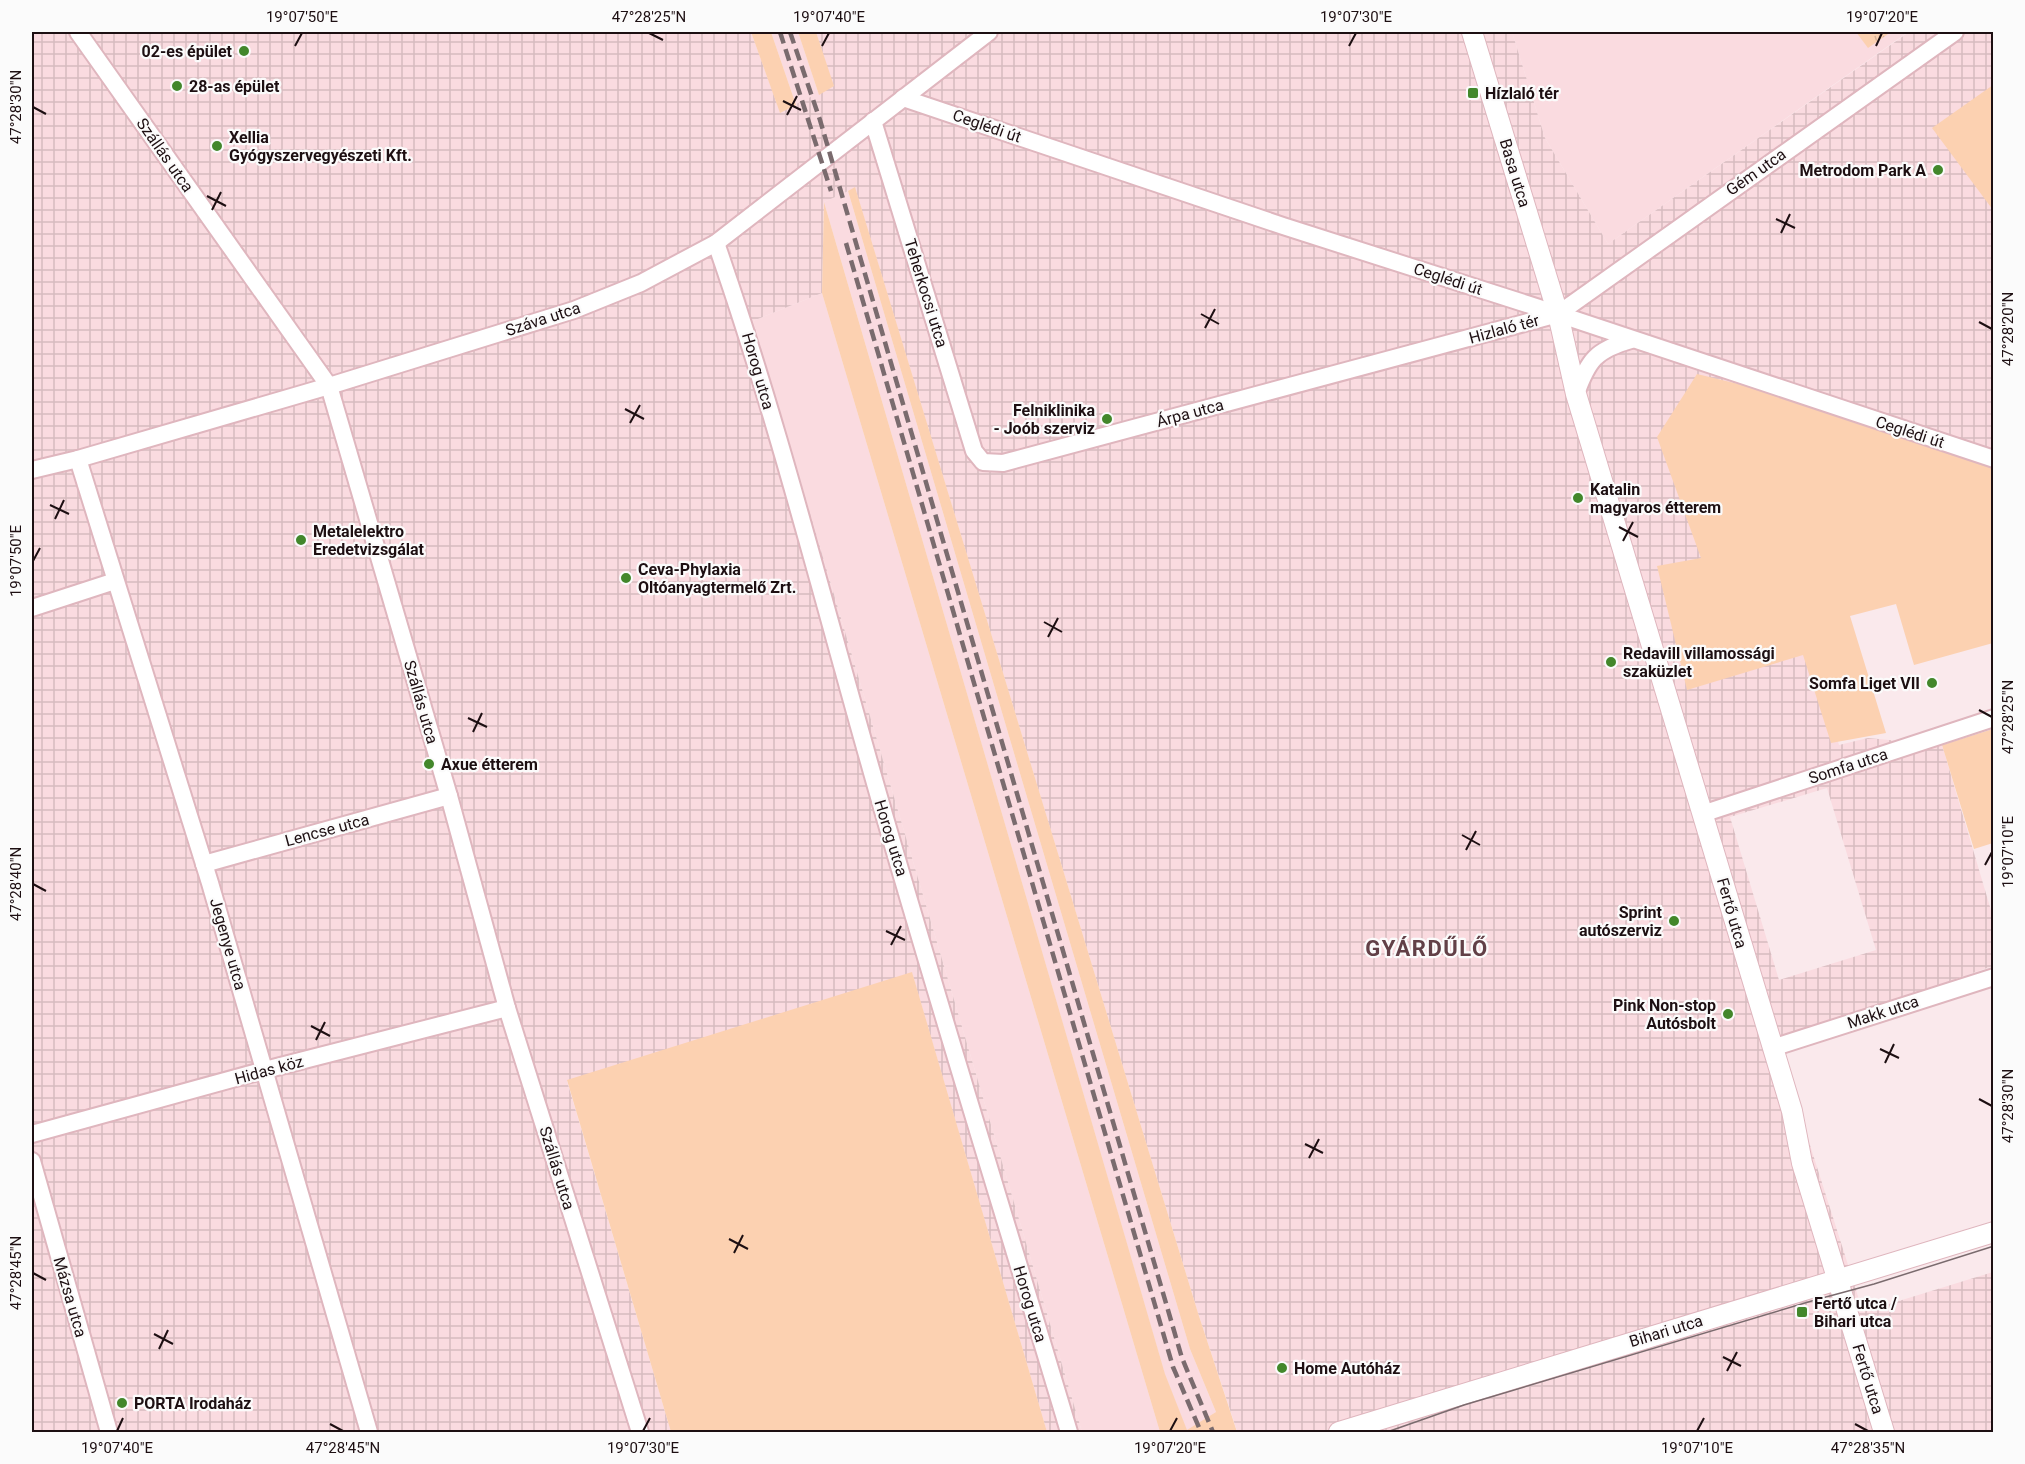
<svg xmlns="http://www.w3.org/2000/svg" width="2025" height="1464" viewBox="0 0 2025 1464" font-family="Roboto,sans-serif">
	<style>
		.built { fill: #fadbe0 }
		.industrial { fill: url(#industrial-grid); fill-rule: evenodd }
		.green { fill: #fcd1b1 }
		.park { fill: url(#park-tufts) }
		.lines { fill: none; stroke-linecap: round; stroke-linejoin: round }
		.minor-casing { stroke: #dfb6be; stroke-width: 20 }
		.tertiary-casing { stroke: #dfb6be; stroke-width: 22 }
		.minor { stroke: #fff; stroke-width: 16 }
		.tertiary { stroke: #fff; stroke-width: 20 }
		.tram { stroke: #7a6b6e; stroke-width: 1.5 }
		.rail { stroke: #7a6b6e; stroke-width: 4.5; stroke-dasharray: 12 6; stroke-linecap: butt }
		.ticks { fill: none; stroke: #1d0f12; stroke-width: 2 }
		.poi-dot { fill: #43872b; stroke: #fbfbfb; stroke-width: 2 }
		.labels { text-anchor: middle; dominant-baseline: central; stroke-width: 4.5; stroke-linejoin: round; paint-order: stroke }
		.poi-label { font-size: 16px; font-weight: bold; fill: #1d0f12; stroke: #fbfbfb; text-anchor: start }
		.street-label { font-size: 16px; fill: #1d0f12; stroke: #fbfbfb }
		.district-label { font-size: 22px; font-weight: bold; letter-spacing: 1.5px; fill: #624047; stroke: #fbfbfb }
		.neatline { fill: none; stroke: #1d0f12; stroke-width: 2 }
		.ticks-label { font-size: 15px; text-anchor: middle; fill: #1d0f12 }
	</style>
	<defs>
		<pattern id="industrial-grid" width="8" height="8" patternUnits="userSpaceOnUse" patternTransform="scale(1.5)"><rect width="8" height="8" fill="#fadbe0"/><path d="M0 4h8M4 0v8" fill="none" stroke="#d6bbbf"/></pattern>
		<pattern id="park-tufts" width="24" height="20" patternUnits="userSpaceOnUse" patternTransform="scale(1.5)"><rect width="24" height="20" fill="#fcd1b1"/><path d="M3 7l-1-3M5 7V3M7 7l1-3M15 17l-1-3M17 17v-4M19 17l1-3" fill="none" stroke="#d8b297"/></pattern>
	</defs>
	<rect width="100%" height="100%" fill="#fae9ec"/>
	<g class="built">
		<path d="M771 32H798L819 95 796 105Z"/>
		<path d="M1512 32H1908L1608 244 1545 138Z"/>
		<path d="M848 191 1190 1349 1216 1412 1187 1431 1165 1375 824 202Z"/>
		<path d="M822 293 1160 1432H1082L753 321Z"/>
	</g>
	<path class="industrial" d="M32 32H751L780 112 833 86 816 32H1512L1545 138 1608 244 1909 32H1993V586L1833 605 1816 664 1839 745 1868 738 1942 745 1993 917V966L1777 1041 1863 1312 1993 1272V1432H1235L1237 1431 1198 1313 855 188 824 202 822 293 753 321 1082 1432H1047L912 973 567 1081 671 1432H32ZM1827 788 1876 950 1779 980 1730 817Z"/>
	<g class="green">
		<path d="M751 32H771L796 105 780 113Z"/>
		<path d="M798 32H816L834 86 819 95Z"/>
		<path d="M1993 85V210L1932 128Z"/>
		<path d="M855 187 1198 1313 1237 1432H1160L822 293 824 202 1165 1374 1187 1430 1216 1412 1190 1349 848 191Z"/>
		<path d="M1697 374 1830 406 1993 459V643L1914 665 1896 604 1850 616 1886 733 1831 743 1803 655 1687 690 1657 566 1701 558 1657 437Z"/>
		<path d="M1993 729V843L1974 849 1942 745Z"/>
		<path d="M912 972 1047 1432H671L567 1080Z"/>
	</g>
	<path class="park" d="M1856 32H1891L1868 48Z"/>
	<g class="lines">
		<defs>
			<g id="minor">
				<path d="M78 32 329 386 449 796 507 1008 640 1432"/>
				<path d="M903 98 1283 226 1558 314 1994 459"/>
				<path d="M873 121 974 451 983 462 1003 463 1558 314 1955 32"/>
				<path d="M716 243C776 415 821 593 871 769 934 991 1003 1211 1069 1432"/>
				<path d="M1576 394C1588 360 1596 350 1631 340"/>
				<path d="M78 459 210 883 369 1432"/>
				<path d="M32 470 78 459 329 386 574 310 641 283 716 243 989 32"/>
				<path d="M32 608 115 581"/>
				<path d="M1702 814 1994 718"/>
				<path d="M204 864 449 796"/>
				<path d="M1772 1048 1994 977"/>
				<path d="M32 1134 265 1070 507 1008"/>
				<path d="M32 1161 109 1432"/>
			</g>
			<g id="tertiary">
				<path d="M1472 32 1558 314 1576 394 1792 1111 1802 1163 1884 1432"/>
				<path d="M1339 1432 1994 1232"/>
			</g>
		</defs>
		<use href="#minor" class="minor-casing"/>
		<use href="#tertiary" class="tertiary-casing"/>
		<use href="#minor" class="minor"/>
		<use href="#tertiary" class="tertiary"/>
		<path class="tram" d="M1387 1432 1464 1405 1815 1300 1874 1284 1994 1246"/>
		<g class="rail">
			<path d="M780 32 831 191"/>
			<path d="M790 32 820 120 1182 1358 1213 1432"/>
			<path d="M846 243 1173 1367 1201 1432"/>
		</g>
	</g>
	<path class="ticks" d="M649 33 663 40M295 46 302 33M822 46 829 33M1349 46 1356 33M1876 46 1882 33M783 101 801 110M33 107 46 114M787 115 797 96M207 196 226 206M212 210 221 192M1776 219 1795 228M1781 233 1790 214M1201 314 1219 324M1979 322 1992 329M1205 328 1215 309M625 409 644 419M630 423 640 405M50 505 69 514M55 519 64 500M1619 527 1638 537M1623 541 1633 522M33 561 40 548M1044 622 1062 632M1048 637 1058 618M1979 710 1992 717M468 718 487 727M473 732 482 713M1462 835 1480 845M1466 850 1476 831M1985 865 1992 852M33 884 46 891M886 931 905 940M891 945 901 926M311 1026 330 1036M316 1040 325 1022M1880 1049 1899 1058M1885 1063 1894 1044M1979 1099 1992 1106M1305 1144 1323 1153M1309 1158 1319 1139M729 1239 748 1249M734 1253 743 1235M33 1273 46 1280M154 1334 173 1344M159 1349 168 1330M1723 1357 1741 1366M1727 1371 1737 1352M330 1424 343 1431M1855 1424 1868 1431M117 1431 123 1418M643 1431 650 1418M1170 1431 1177 1418M1697 1431 1704 1418"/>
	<g class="poi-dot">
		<circle cx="244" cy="51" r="6"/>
		<circle cx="177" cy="86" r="6"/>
		<rect x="1467" y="87" width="12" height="12" rx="3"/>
		<circle cx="217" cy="146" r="6"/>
		<circle cx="1938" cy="170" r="6"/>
		<circle cx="1107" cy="419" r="6"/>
		<circle cx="1578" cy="498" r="6"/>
		<circle cx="301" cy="540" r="6"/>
		<circle cx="626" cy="578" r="6"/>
		<circle cx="1611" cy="662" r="6"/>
		<circle cx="1932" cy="683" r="6"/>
		<circle cx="429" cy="764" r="6"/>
		<circle cx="1674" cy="921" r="6"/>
		<circle cx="1728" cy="1014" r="6"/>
		<rect x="1796" y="1306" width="12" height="12" rx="3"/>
		<circle cx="1282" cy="1368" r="6"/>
		<circle cx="122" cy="1403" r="6"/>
	</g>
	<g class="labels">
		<g class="poi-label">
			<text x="232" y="51" text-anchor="end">02-es épület</text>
			<text x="189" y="86">28-as épület</text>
			<text x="1485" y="93">Hízlaló tér</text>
			<text x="229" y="137">Xellia<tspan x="229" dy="18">Gyógyszervegyészeti Kft.</tspan></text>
			<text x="1926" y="170" text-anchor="end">Metrodom Park A</text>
			<text x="1095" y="410" text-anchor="end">Felniklinika<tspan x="1095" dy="18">- Joób szerviz</tspan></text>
			<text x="1590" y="489">Katalin<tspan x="1590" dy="18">magyaros étterem</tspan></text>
			<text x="313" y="531">Metalelektro<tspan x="313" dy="18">Eredetvizsgálat</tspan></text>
			<text x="638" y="569">Ceva-Phylaxia<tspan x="638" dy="18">Oltóanyagtermelő Zrt.</tspan></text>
			<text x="1623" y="653">Redavill villamossági<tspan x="1623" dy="18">szaküzlet</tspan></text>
			<text x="1920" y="683" text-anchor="end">Somfa Liget VII</text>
			<text x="441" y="764">Axue étterem</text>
			<text x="1662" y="912" text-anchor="end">Sprint<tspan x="1662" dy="18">autószerviz</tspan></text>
			<text x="1716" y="1005" text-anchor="end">Pink Non-stop<tspan x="1716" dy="18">Autósbolt</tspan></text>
			<text x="1814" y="1303">Fertő utca /<tspan x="1814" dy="18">Bihari utca</tspan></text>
			<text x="1294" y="1368">Home Autóház</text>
			<text x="134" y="1403">PORTA Irodaház</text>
		</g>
		<g class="street-label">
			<text transform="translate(987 126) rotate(19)">Ceglédi út</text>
			<text transform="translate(165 155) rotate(55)">Szállás utca</text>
			<text transform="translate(1756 172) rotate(-35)">Gém utca</text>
			<text transform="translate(1515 173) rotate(73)">Basa utca</text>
			<text transform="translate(1448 279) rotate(18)">Ceglédi út</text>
			<text transform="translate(926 293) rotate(73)">Teherkocsi utca</text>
			<text transform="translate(543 319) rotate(-18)">Száva utca</text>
			<text transform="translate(1504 329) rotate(-15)">Hizlaló tér</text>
			<text transform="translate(758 371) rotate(74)">Horog utca</text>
			<text transform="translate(1190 413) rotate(-15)">Árpa utca</text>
			<text transform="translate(1910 432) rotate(18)">Ceglédi út</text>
			<text transform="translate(421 702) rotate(74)">Szállás utca</text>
			<text transform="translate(1848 766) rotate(-18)">Somfa utca</text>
			<text transform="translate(327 830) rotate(-15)">Lencse utca</text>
			<text transform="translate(891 838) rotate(73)">Horog utca</text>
			<text transform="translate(1732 913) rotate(74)">Fertő utca</text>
			<text transform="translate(228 944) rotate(74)">Jegenye utca</text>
			<text transform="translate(1883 1012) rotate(-18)">Makk utca</text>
			<text transform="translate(269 1070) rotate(-15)">Hidas köz</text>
			<text transform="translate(557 1168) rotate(73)">Szállás utca</text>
			<text transform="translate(70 1297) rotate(74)">Mázsa utca</text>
			<text transform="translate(1030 1304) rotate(73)">Horog utca</text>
			<text transform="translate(1666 1331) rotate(-17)">Bihari utca</text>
			<text transform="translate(1868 1379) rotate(73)">Fertő utca</text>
		</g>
		<g class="district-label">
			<text x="1427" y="948">GYÁRDŰLŐ</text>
		</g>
	</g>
	<rect width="2025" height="1464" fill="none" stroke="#fbfbfb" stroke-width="66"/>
	<rect x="33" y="33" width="1959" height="1398" class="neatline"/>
	<g class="ticks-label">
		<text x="302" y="22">19°07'50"E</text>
		<text x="649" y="22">47°28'25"N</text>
		<text x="829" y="22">19°07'40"E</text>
		<text x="1356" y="22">19°07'30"E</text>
		<text x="1882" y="22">19°07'20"E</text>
		<text transform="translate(16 107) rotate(-90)" y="5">47°28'30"N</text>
		<text transform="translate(2008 329) rotate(-90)" y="5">47°28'20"N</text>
		<text transform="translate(16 561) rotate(-90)" y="5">19°07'50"E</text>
		<text transform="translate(2008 717) rotate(-90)" y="5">47°28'25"N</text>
		<text transform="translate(2008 852) rotate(-90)" y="5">19°07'10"E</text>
		<text transform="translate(16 884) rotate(-90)" y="5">47°28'40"N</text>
		<text transform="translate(2008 1106) rotate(-90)" y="5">47°28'30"N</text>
		<text transform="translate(16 1273) rotate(-90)" y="5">47°28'45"N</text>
		<text x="117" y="1453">19°07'40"E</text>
		<text x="343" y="1453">47°28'45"N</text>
		<text x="643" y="1453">19°07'30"E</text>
		<text x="1170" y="1453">19°07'20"E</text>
		<text x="1697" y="1453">19°07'10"E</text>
		<text x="1868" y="1453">47°28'35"N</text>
	</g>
</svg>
